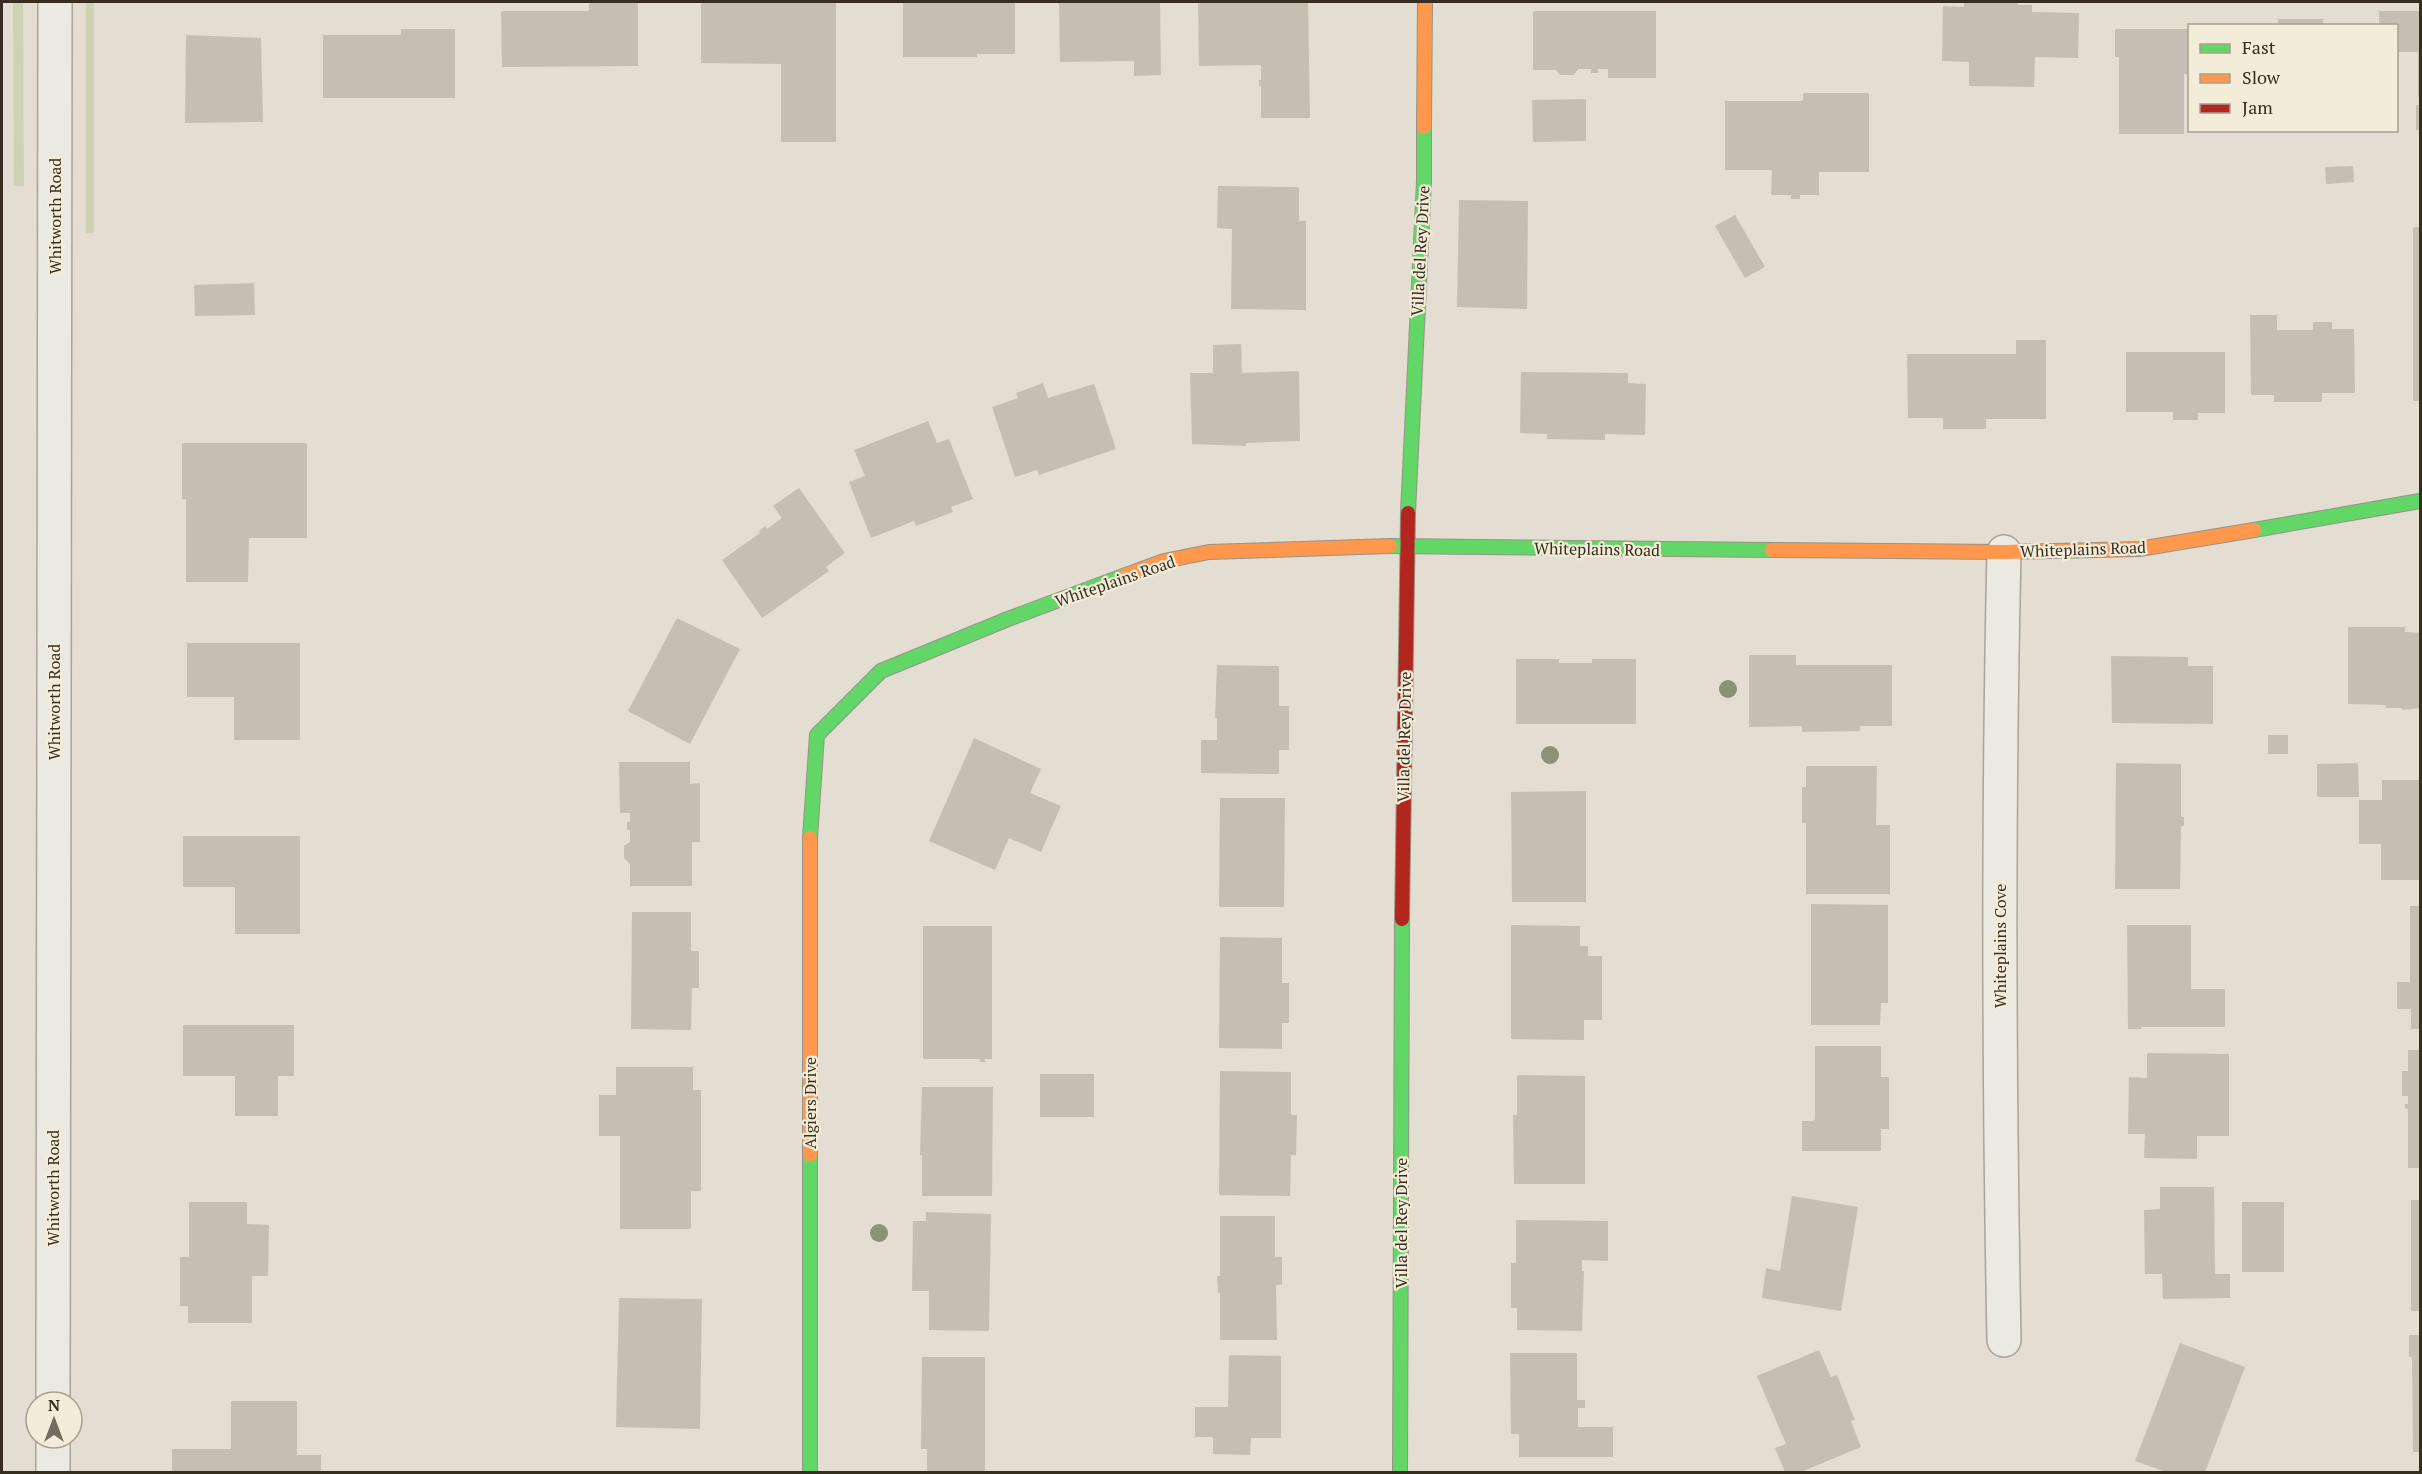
<svg xmlns="http://www.w3.org/2000/svg" width="2422" height="1474" viewBox="0 0 2422 1474" font-family="'PT Serif',serif">
	<style>
		.green { fill: #d0d2b4 }
		.building { fill: #c6beb2 }
		.lines { fill: none; stroke-linecap: round; stroke-linejoin: round }
		.street-casing { stroke: #a9a399; stroke-width: 36 }
		.fast-casing { stroke: #989389; stroke-width: 16 }
		.slow-casing { stroke: #989389; stroke-width: 16 }
		.jam-casing { stroke: #989389; stroke-width: 16 }
		.street { stroke: #ece9e1; stroke-width: 33 }
		.fast { stroke: #63d668; stroke-width: 14 }
		.slow { stroke: #ff974d; stroke-width: 14 }
		.jam { stroke: #b3261e; stroke-width: 14 }
		.tree { fill: #8d9175 }
		.labels { text-anchor: middle; dominant-baseline: central; stroke-width: 4.5; stroke-linejoin: round; paint-order: stroke }
		.street-label { font-size: 16px; fill: #372d21; stroke: #f3ecd8 }
	</style>
	<rect width="100%" height="100%" fill="#e3ded1"/>
	<g class="green">
		<path d="M13 2H23L24 186H14Z"/>
		<rect x="86" y="2" width="8" height="231"/>
	</g>
	<g class="building">
		<path d="M589 2H638V66L502 67 501 11H589Z"/>
		<path d="M701 2H836V142H781V64L701 63Z"/>
		<path d="M903 2H1015V54H977V57H903Z"/>
		<path d="M1057 2H1160L1161 75 1134 76V61L1060 62 1059 5Z"/>
		<path d="M1198 2H1308L1310 118H1261V86H1259V80H1261V65L1199 66Z"/>
		<path d="M1980 2H2018V5H2032V12L2079 13 2078 58 2035 57 2034 87 1969 86V62L1942 61 1943 6 1964 7V3Z"/>
		<path d="M1533 11H1656V78H1608V69H1598V73H1591V69H1578L1574 75H1560L1556 70H1533Z"/>
		<path d="M2379 11H2420V97H2418V52H2396V26H2379Z"/>
		<rect x="2278" y="19" width="45" height="7"/>
		<path d="M401 29H455V98H323V35H401Z"/>
		<path d="M2115 29H2190V74H2184V134H2119V57H2115Z"/>
		<path d="M186 35 261 38 263 122 185 123Z"/>
		<path d="M1803 93H1869V172H1819V195H1800V199H1791V195H1771L1772 170H1725V101H1803Z"/>
		<path d="M1586 99V141L1533 142 1532 100Z"/>
		<rect x="2416" y="105" width="4" height="25"/>
		<path d="M2353 166 2354 182 2326 184 2325 167Z"/>
		<path d="M1218 186 1299 187V221H1306V310L1231 309 1232 229 1217 228Z"/>
		<path d="M1459 200 1528 201 1527 309 1457 307Z"/>
		<path d="M1735 215 1765 267 1745 278 1715 226Z"/>
		<rect x="2413" y="227" width="7" height="174"/>
		<path d="M254 283 255 315 195 316 194 285Z"/>
		<path d="M2250 315H2277V330H2313V322H2332V329H2354L2355 393H2322V402H2274V395H2251Z"/>
		<path d="M2016 340H2046V419H1986V429H1943V418H1908L1907 354H2016Z"/>
		<path d="M1241 344 1242 373 1299 371 1300 441 1246 443V446L1192 444 1190 373H1213V345Z"/>
		<path d="M2126 352H2225V413H2198V420H2173V412H2126Z"/>
		<path d="M1521 372 1628 373V383L1646 384 1645 435 1605 434V440L1547 439V434L1520 433Z"/>
		<path d="M1043 383 1048 398 1094 384 1116 449 1039 475 1037 470 1015 477 992 407 1018 398 1016 393Z"/>
		<path d="M928 421 937 443 949 439 973 499 951 507 953 512 916 526 914 521 871 538 849 482 865 476 854 450Z"/>
		<path d="M182 443H307V538H249L248 582H186V499H182Z"/>
		<path d="M799 488 845 553 826 567 829 571 762 618 722 560 760 533 759 531 765 526 767 529 782 518 773 506Z"/>
		<path d="M677 618 740 649 690 744 628 711Z"/>
		<path d="M2348 627H2405V632L2420 633V708L2402 710V708H2386V705L2348 704Z"/>
		<path d="M187 643H300V740H234V697H187Z"/>
		<path d="M1749 655H1796V665H1892V726H1860V731L1802 732V726L1749 727Z"/>
		<path d="M2111 656 2188 657V666H2213V724L2112 723Z"/>
		<path d="M1516 659H1559V663H1592V659H1636V724H1516Z"/>
		<path d="M1217 665 1279 666V706H1289V750H1279V774L1201 773V740H1217V718H1215Z"/>
		<rect x="2268" y="735" width="20" height="19"/>
		<path d="M974 738 1041 769 1030 793 1061 806 1041 852 1009 838 995 870 929 841Z"/>
		<path d="M619 762H690V784L700 783V842H692V886H630V864L624 858V846L630 842V830H627V822H630V813H620Z"/>
		<path d="M2116 763 2181 764V817H2184V826H2181L2180 889H2115Z"/>
		<path d="M2358 763 2359 797H2317V764Z"/>
		<path d="M1806 766H1877L1876 825H1890V894H1806V823H1802V787H1806Z"/>
		<path d="M2382 780H2420V880H2381V844H2359V800H2382Z"/>
		<path d="M1586 791V902H1512L1511 792Z"/>
		<path d="M1220 798H1285L1284 907H1219Z"/>
		<path d="M183 836H300V934H235V887H183Z"/>
		<path d="M1811 904 1888 905V1003H1881L1880 1025H1811Z"/>
		<path d="M2410 906H2420V1029H2411V1009H2397V982H2410Z"/>
		<path d="M632 912H691V951H699V988H692L691 1030 631 1029Z"/>
		<path d="M1511 925 1580 926V946H1588V956H1602V1020H1584V1040L1511 1039Z"/>
		<path d="M2127 925H2191V989H2225V1027H2141V1029H2128Z"/>
		<path d="M923 926H992V1059H985V1062H980V1059H923Z"/>
		<path d="M1220 937 1282 938V983H1289V1023H1282V1049L1219 1048Z"/>
		<path d="M183 1025H294V1076H278V1116H235V1076H183Z"/>
		<path d="M1815 1046H1881V1077H1889V1129H1881V1151H1802V1121H1813L1815 1119Z"/>
		<path d="M2408 1050H2420V1168H2408V1109H2405V1104H2408V1096H2402V1071H2408Z"/>
		<path d="M2147 1053 2229 1054V1136H2197V1159L2144 1158 2145 1134H2128L2129 1077 2147 1078Z"/>
		<path d="M616 1067H693V1090H701V1191H691V1229H620V1136H599V1095H616Z"/>
		<path d="M1220 1071 1291 1072V1115H1297L1296 1155H1291L1290 1196 1219 1195Z"/>
		<rect x="1040" y="1074" width="54" height="43"/>
		<path d="M1517 1075 1585 1076V1184H1514L1513 1115H1517Z"/>
		<path d="M922 1087H993L992 1196H922V1155H920Z"/>
		<path d="M2160 1187H2214L2215 1274H2230V1298L2163 1299 2162 1274H2145L2144 1210 2160 1209Z"/>
		<path d="M1792 1196 1858 1207 1841 1311 1762 1298 1766 1268 1780 1271Z"/>
		<rect x="2411" y="1200" width="9" height="111"/>
		<path d="M189 1202H247V1224L269 1225 268 1276H252V1323H188V1306H180V1257H189Z"/>
		<rect x="2242" y="1202" width="42" height="70"/>
		<path d="M926 1212 991 1214 989 1331 929 1330V1291H912L913 1221H926Z"/>
		<path d="M1220 1216H1275V1257H1282V1285H1276L1277 1340H1220V1293H1218L1217 1276H1220Z"/>
		<path d="M1516 1220 1608 1221V1261L1582 1260V1271H1584L1582 1331 1517 1330V1308H1511V1263H1516Z"/>
		<path d="M619 1298 702 1299 700 1429 616 1427Z"/>
		<path d="M2409 1335H2420V1452H2413L2412 1357H2409Z"/>
		<path d="M2180 1343 2245 1367 2205 1472H2166L2135 1461Z"/>
		<path d="M1819 1350 1831 1377 1837 1375 1855 1420 1851 1421 1861 1447 1801 1472H1785L1775 1448 1786 1444 1757 1376Z"/>
		<path d="M1510 1353H1577V1400H1585V1408H1578V1427H1613V1457H1519V1434H1511Z"/>
		<path d="M1229 1355 1281 1356V1438H1251L1250 1455 1213 1454V1437H1195V1407H1228Z"/>
		<path d="M922 1357H985V1471H927V1449H921Z"/>
		<path d="M231 1401H297V1455H321V1472H172V1449H231Z"/>
	</g>
	<g class="lines">
		<defs>
			<g id="street">
				<path d="M2004 552C1998 814 1999 1077 2004 1340"/>
				<path d="M53 1402 55 2"/>
				<path d="M53 1438V1472"/>
			</g>
			<g id="fast">
				<path d="M1408 513 1424 181V127"/>
				<path d="M2254 530 2420 501"/>
				<path d="M1390 546 1772 550"/>
				<path d="M810 838 817 735 881 671 1008 619 1126 575"/>
				<path d="M810 1155V1472"/>
				<path d="M1400 1472 1402 919"/>
			</g>
			<g id="slow">
				<path d="M1424 127 1425 2"/>
				<path d="M1772 550 2004 552 2139 549 2254 530"/>
				<path d="M1126 575 1164 561 1209 552 1390 546"/>
				<path d="M810 838V1155"/>
			</g>
			<path id="jam" d="M1402 919 1408 513"/>
		</defs>
		<use href="#street" class="street-casing"/>
		<use href="#fast" class="fast-casing"/>
		<use href="#slow" class="slow-casing"/>
		<use href="#jam" class="jam-casing"/>
		<use href="#street" class="street"/>
		<use href="#fast" class="fast"/>
		<use href="#slow" class="slow"/>
		<use href="#jam" class="jam"/>
	</g>
	<g class="tree">
		<circle cx="1728" cy="689" r="9"/>
		<circle cx="1550" cy="755" r="9"/>
		<circle cx="879" cy="1233" r="9"/>
	</g>
	<g class="labels">
		<g class="street-label">
			<text transform="translate(55 216) rotate(-90)">Whitworth Road</text>
			<text transform="translate(1420 251) rotate(-87)">Villa del Rey Drive</text>
			<text transform="translate(1597 549) rotate(1)">Whiteplains Road</text>
			<text transform="translate(2083 549) rotate(-2)">Whiteplains Road</text>
			<text transform="translate(1115 581) rotate(-19)">Whiteplains Road</text>
			<text transform="translate(54 702) rotate(-90)">Whitworth Road</text>
			<text transform="translate(1404 737) rotate(-89)">Villa del Rey Drive</text>
			<text transform="translate(2000 946) rotate(-90)">Whiteplains Cove</text>
			<text transform="translate(810 1103) rotate(-90)">Algiers Drive</text>
			<text transform="translate(53 1188) rotate(-90)">Whitworth Road</text>
			<text transform="translate(1401 1223) rotate(-90)">Villa del Rey Drive</text>
		</g>
	</g>
	<rect width="2422" height="1474" fill="none" stroke="#372d21" stroke-width="6"/>
	<rect x="2188" y="24" width="210" height="108" fill="#f3ecd8" stroke="#a8a08f" stroke-width="1.5"/>
	<rect x="2200" y="44" width="30" height="9" fill="#63d668" stroke="#a8a08f" stroke-width="1.5"/>
	<text x="2242" y="54" font-size="18" fill="#372d21">Fast</text>
	<rect x="2200" y="74" width="30" height="9" fill="#ff974d" stroke="#a8a08f" stroke-width="1.5"/>
	<text x="2242" y="84" font-size="18" fill="#372d21">Slow</text>
	<rect x="2200" y="104" width="30" height="9" fill="#b3261e" stroke="#a8a08f" stroke-width="1.5"/>
	<text x="2242" y="114" font-size="18" fill="#372d21">Jam</text>
	<g transform="translate(54 1420)"><circle r="28" fill="#f3ecd8" stroke="#a8a08f" stroke-width="1.5"/>
	<path d="M0-4.5L10 22L0 15L-10 22Z" fill="#736b5f"/>
	<text y="-9" font-size="16" font-weight="bold" text-anchor="middle" fill="#372d21">N</text>
	</g>
</svg>
